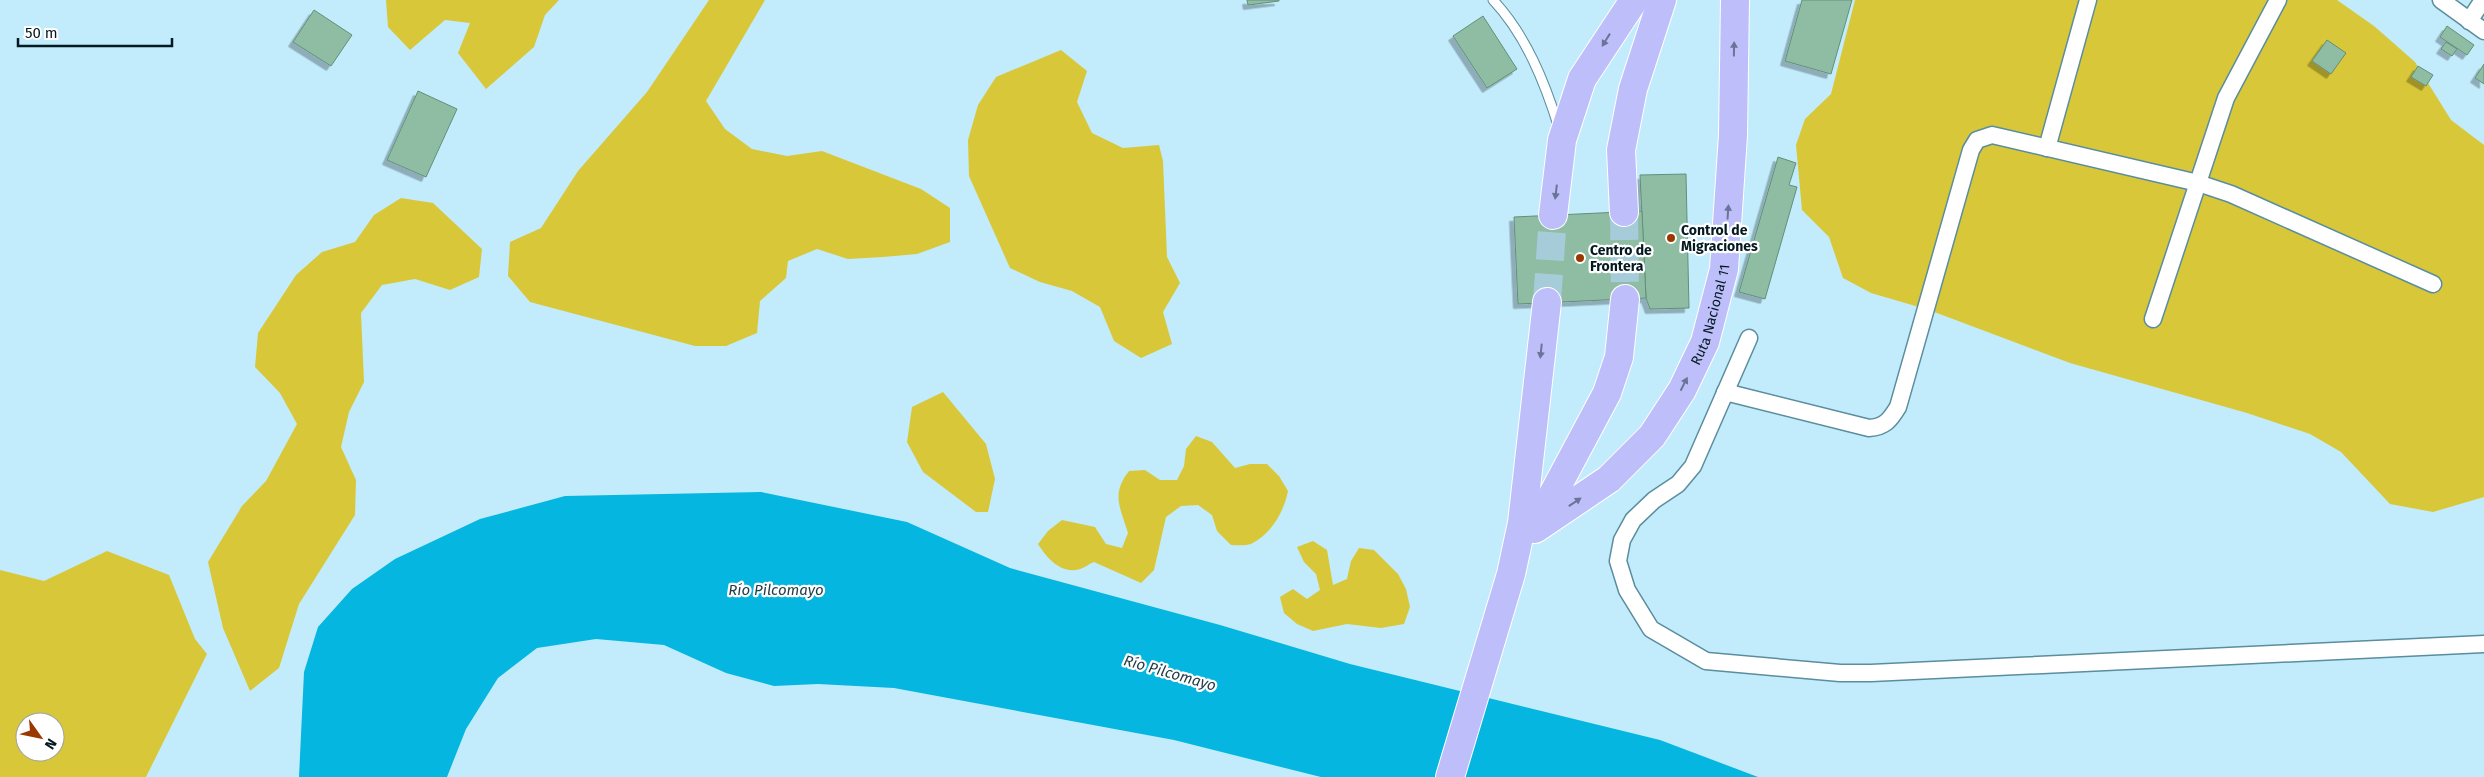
<svg xmlns="http://www.w3.org/2000/svg" width="2484" height="777" viewBox="0 0 2484 777" font-family="'Fira Sans',sans-serif">
	<style>
		.green { fill: #d8c738; fill-rule: evenodd }
		.water { fill: #04b6e0 }
		.building { fill: #8ebda4; stroke: #628f79; filter: url(#shadow) }
		.lines { fill: none; stroke-linecap: round; stroke-linejoin: round }
		.trunk-tunnel { stroke: #a6ccda; stroke-width: 28; stroke-dasharray: 28 14; stroke-linecap: butt }
		.service-casing { stroke: #5a8d9e; stroke-width: 11 }
		.minor-casing { stroke: #5a8d9e; stroke-width: 19 }
		.trunk-casing { stroke: #fff; stroke-width: 30 }
		.service { stroke: #fff; stroke-width: 9 }
		.minor { stroke: #fff; stroke-width: 16 }
		.trunk { stroke: #bebffa; stroke-width: 28 }
		.oneway { fill: #6a7498 }
		.poi-dot { fill: #9b3800; stroke: #fff; stroke-width: 2 }
		.labels { text-anchor: middle; dominant-baseline: central; stroke-width: 4.5; stroke-linejoin: round; paint-order: stroke }
		.poi-label { font-size: 14px; font-weight: bold; fill: #041920; stroke: #fff; text-anchor: start }
		.street-label { font-size: 14px; fill: #041920; stroke: #fff }
		.water-label { font-size: 15px; font-style: italic; fill: #213f48; stroke: #fff }
	</style>
	<defs>
		<filter id="shadow"><feDropShadow dx="-4.5" dy="4.5" stdDeviation="0" flood-color="#0004"/></filter>
	</defs>
	<rect width="100%" height="100%" fill="#c2ecfb"/>
	<g class="green">
		<path d="M386 0H559L545 15 534 47 486 89 458 53 470 23 445 20 410 50 388 27Z"/>
		<path d="M709 0H765L706 101 725 129 752 149 787 156 822 151 921 189 950 208V242L917 254 883 257 848 259 817 249 788 261 786 278 760 301 757 333 726 346H695L530 302 508 276 510 242 541 228 578 171 647 92Z"/>
		<path d="M1855 0H2337L2374 26 2415 62 2451 120 2484 145V497L2433 512 2390 504 2341 452 2310 434 2247 413 2070 363 1929 310 1871 293 1843 278 1829 237 1802 210 1796 145 1805 119 1831 94Z"/>
		<path d="M1061 50 1087 71 1077 102 1092 133 1123 148 1159 145 1163 161 1167 257 1180 283 1163 312 1172 344 1141 358 1114 341 1100 307 1072 291 1040 282 1010 268 969 176 968 140 978 105 996 77Z"/>
		<path d="M401 198 433 203 482 249 479 277 450 290 415 279 382 285 361 313 364 382 349 412 341 447 356 480 355 515 299 604 279 668 250 691 223 628 208 562 242 506 266 481 297 424 280 393 255 367 258 333 296 275 322 252 355 242 374 215Z"/>
		<path d="M943 392 986 444 995 479 988 512H976L923 472 907 442 912 407Z"/>
		<path d="M1196 436 1212 442 1235 468 1250 464H1267L1279 476 1288 491C1284 512 1271 534 1251 544 1245 546 1237 545 1231 545L1217 531 1212 515 1198 505 1181 506 1166 517 1154 570 1141 583 1094 562C1089 564 1084 568 1080 569 1061 575 1046 557 1038 544L1048 531 1062 520 1095 527 1106 544 1122 548 1128 533C1120 507 1111 494 1129 471L1145 470 1160 480H1177L1184 466 1186 449Z"/>
		<path d="M1313 541 1327 550 1333 585 1347 579 1351 561 1359 548 1374 550 1398 574 1406 589 1410 607 1404 624 1381 628 1347 624 1313 631 1297 624 1284 613 1280 597 1293 589 1307 599 1320 590 1316 574 1304 562 1297 547Z"/>
		<path d="M107 551 169 575 195 639 207 654 146 777H0V570L44 581ZM25 722H55V752H25Z"/>
	</g>
	<path class="water" d="M761 492 907 522 1010 568 1220 625 1350 664 1660 740 1758 777H1321L1174 740 894 688 818 684 774 686 726 673 664 645 596 639 537 648 498 678 466 729 447 777H299L304 672 318 627 352 589 395 559 480 519 565 496Z"/>
	<g class="building">
		<path d="M1247 0H1279V1L1248 5Z"/>
		<path d="M1802 0H1852L1831 74 1785 61Z"/>
		<path d="M314 10 352 35 331 66 293 42Z"/>
		<path d="M1483 16 1517 69 1487 88 1453 36Z"/>
		<path d="M2447 26 2474 45 2467 55 2440 37Z"/>
		<path d="M2327 40 2346 53 2331 74 2312 61Z"/>
		<path d="M2446 42 2457 49 2452 56 2441 49Z"/>
		<path d="M2484 64V84L2475 78Z"/>
		<path d="M2418 66 2433 75 2426 86 2411 77Z"/>
		<path d="M418 91 457 109 426 177 387 160Z"/>
		<path d="M1778 157 1796 163 1789 185 1797 187 1765 299 1739 292Z"/>
		<path d="M1686 174 1689 308 1650 309 1646 298 1640 175Z"/>
		<path d="M1642 211 1646 298 1518 304 1514 217Z"/>
	</g>
	<g class="lines">
		<g class="trunk-tunnel">
			<path d="M1624 212 1625 299"/>
			<path d="M1547 302 1553 215"/>
		</g>
		<defs>
			<path id="service" d="M1493 0C1526 35 1545 83 1559 128"/>
			<g id="minor">
				<path d="M2441 0 2484 31"/>
				<path d="M2469 21 2483 0"/>
				<path d="M2047 148 2088 0"/>
				<path d="M2153 319 2226 98 2278 0"/>
				<path d="M1749 338 1693 466 1678 484 1654 500 1633 520 1622 540 1618 561 1627 590 1651 629 1706 661 1840 673H1871L2484 644"/>
				<path d="M1725 392 1869 428C1885 427 1890 420 1898 407L1971 150 1977 140 1992 135 2198 183 2231 194 2433 284"/>
			</g>
			<g id="trunk">
				<path d="M1624 212 1621 150 1633 89 1662 0"/>
				<path d="M1553 215 1562 140 1582 79 1634 0"/>
				<path d="M1536 526 1607 393 1619 357 1625 299"/>
				<path id="s1" d="M1535 529 1609 479 1652 436 1682 390 1705 342 1724 269 1733 135 1735 0"/>
				<path d="M1450 777 1511 574 1522 523 1547 302"/>
			</g>
		</defs>
		<use href="#service" class="service-casing"/>
		<use href="#minor" class="minor-casing"/>
		<use href="#trunk" class="trunk-casing"/>
		<use href="#service" class="service"/>
		<use href="#minor" class="minor"/>
		<use href="#trunk" class="trunk"/>
	</g>
	<defs><path id="oneway-solid" d="M-6-.8H1V-3.2L6.5 0L1 3.2V.8H-6Z" transform="scale(1.25)"/></defs>
	<g class="oneway">
		<use href="#oneway-solid" transform="translate(1606 40) rotate(122)"/>
		<use href="#oneway-solid" transform="translate(1734 49) rotate(-89)"/>
		<use href="#oneway-solid" transform="translate(1556 192) rotate(97)"/>
		<use href="#oneway-solid" transform="translate(1728 212) rotate(-86)"/>
		<use href="#oneway-solid" transform="translate(1541 351) rotate(96)"/>
		<use href="#oneway-solid" transform="translate(1684 384) rotate(-63)"/>
		<use href="#oneway-solid" transform="translate(1575 502) rotate(-34)"/>
	</g>
	<g class="poi-dot">
		<circle cx="1671" cy="238" r="5"/>
		<circle cx="1580" cy="258" r="5"/>
	</g>
	<g class="labels">
		<g class="poi-label">
			<text x="1681" y="230">Control de<tspan x="1681" dy="16">Migraciones</tspan></text>
			<text x="1590" y="250">Centro de<tspan x="1590" dy="16">Frontera</tspan></text>
		</g>
		<g class="street-label">
			<text stroke="none"><textPath href="#s1" startOffset="286">Ruta Nacional 11</textPath></text>
		</g>
		<g class="water-label">
			<text x="776" y="590">Río Pilcomayo</text>
			<text transform="translate(1170 673) rotate(16)">Río Pilcomayo</text>
		</g>
	</g>
	<g transform="translate(40 737) rotate(123)"><circle r="24" fill="#ffffff" stroke="#9ba3a6"/>
	<path d="M0-4L9 19L0 12L-9 19Z" fill="#9b3800"/>
	<text y="-8" font-size="14" font-weight="bold" text-anchor="middle" fill="#041920">N</text>
	</g>
	<path d="M18 38v8h154v-8" fill="none" stroke="#041920" stroke-width="2.5"/>
	<text x="25" y="38" font-size="15" fill="#041920" stroke="#ffffff" stroke-width="4" paint-order="stroke">50 m</text>
</svg>
